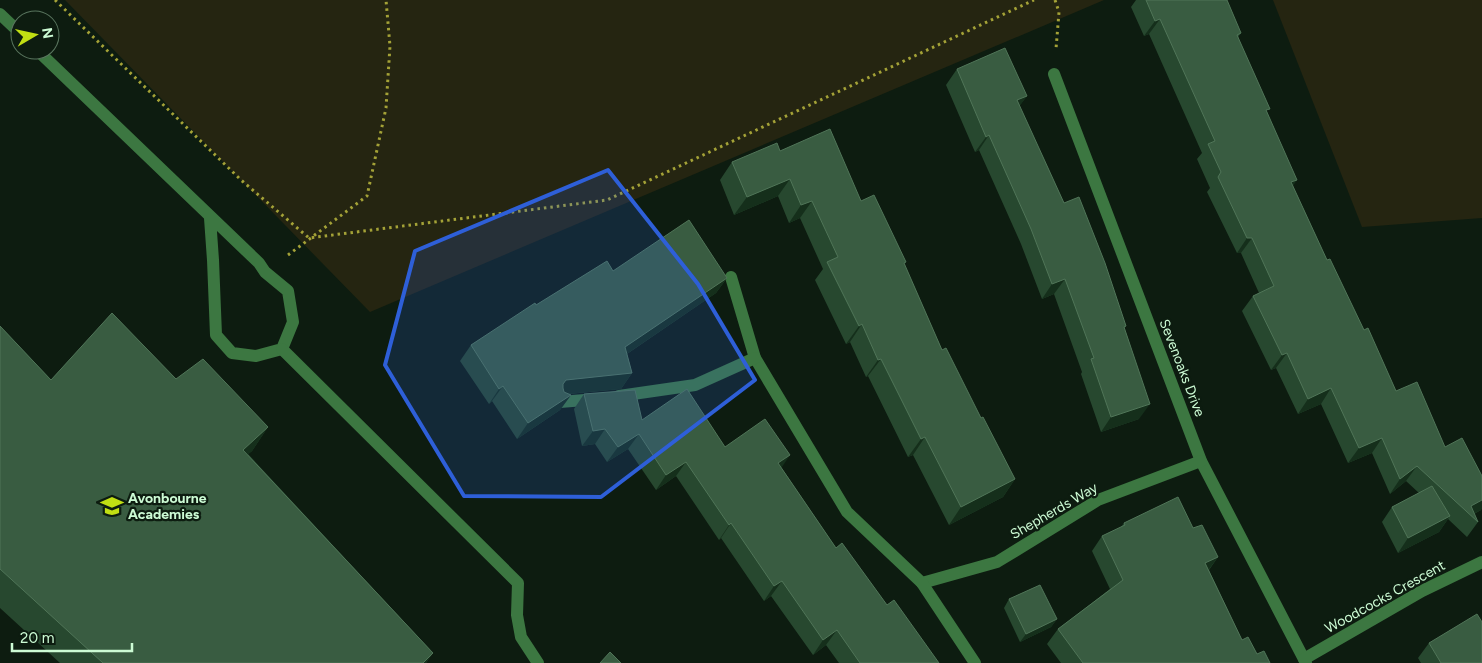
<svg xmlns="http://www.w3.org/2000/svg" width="1482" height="663" viewBox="0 0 1482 663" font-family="Figtree,sans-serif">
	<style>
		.green { fill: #252511 }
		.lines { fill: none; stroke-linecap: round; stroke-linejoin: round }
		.path { stroke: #a4a237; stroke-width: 3; stroke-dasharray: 2.5 4; stroke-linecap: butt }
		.minor { stroke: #3c7741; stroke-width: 12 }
		.wall { fill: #27482f }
		.shaded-wall { fill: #152f1b }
		.building { fill: #395c41; stroke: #507558 }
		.marked { fill: #2e5fd8; fill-opacity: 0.2; stroke: #2e5fd8; stroke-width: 4; stroke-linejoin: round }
		.labels { text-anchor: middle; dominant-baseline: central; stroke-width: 4.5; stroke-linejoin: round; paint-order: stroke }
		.street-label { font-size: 14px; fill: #ccfbd4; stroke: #0d1c10 }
		.poi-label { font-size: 14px; font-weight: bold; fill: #ccfbd4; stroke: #0d1c10; text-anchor: start }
	</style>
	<rect width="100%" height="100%" fill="#0d1c10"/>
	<g class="green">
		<path d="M65 0H1104L370 312Z"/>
		<path d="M1273 0H1482V218L1362 227Z"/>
	</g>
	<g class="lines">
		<g class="path">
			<path d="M55 0 241 180 309 238 607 200 1034 0"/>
			<path d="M1055 0 1059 12 1056 49"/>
			<path d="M288 255 367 196 386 108 390 46 386 0"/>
		</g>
		<g class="minor">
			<path d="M0 14 20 33"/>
			<path d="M37 50 259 263 265 272 288 291 293 322 282 349 256 356 232 353 216 335 213 260 210 218"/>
			<path d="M1054 74 1201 461 1306 663"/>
			<path d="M731 277 755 358 847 512 922 583 997 562 1098 500 1201 461"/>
			<path d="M282 349 518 583 517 615 521 637 538 663"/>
			<path d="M619 396 695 385 755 358"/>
			<path d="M560 402 597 399"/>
			<path d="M922 583 975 663"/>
			<path d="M1304 659 1422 591 1482 562"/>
		</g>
	</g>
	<g class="wall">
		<path d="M1136 0H1146L1241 33 1238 37 1267 112 1293 186 1327 260 1396 391 1445 447 1481 510 1474 514 1478 522 1467 537 1448 519 1439 532 1398 553 1382 522 1392 507 1419 493 1406 481 1390 494 1372 453 1348 463 1321 404 1298 414 1276 368 1271 370 1242 311 1253 296 1259 293 1241 253H1237L1207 192 1210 188 1197 159 1202 153 1149 34 1144 36 1131 7Z"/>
		<path d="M957 69 1027 96 1019 106 1064 203 1126 326 1124 328 1139 419 1101 432 1081 374 1082 372 1054 294 1042 299 1021 244 979 150 975 152 946 85Z"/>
		<path d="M780 151 861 201 904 264 942 350 1015 479 1003 497 949 525 913 455 908 457 868 376 866 377 850 342 846 344 815 280 823 269 800 218 789 223 778 196 734 215 720 180 732 162Z"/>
		<path d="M613 271 727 278 716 293 627 354 632 373 621 389 569 394 571 395 560 410 517 439 492 401 489 404 460 361 471 345 536 305Z"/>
		<path d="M0 326 51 380 176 379 268 427 252 451 248 454 433 653 426 663H60L0 608Z"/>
		<path d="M584 394 642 420 725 447 781 467 836 548 939 663H839L826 645 813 655 771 596 764 601 721 538 719 540 676 476 656 490 628 449 607 462 595 444 582 446 574 409Z"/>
		<path d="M1124 523 1193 528 1218 557 1209 570 1242 640 1257 654 1270 663H1061L1047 644 1058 629 1110 589 1092 551 1102 536 1121 527Z"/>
		<path d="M1009 599 1057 619 1051 627 1020 642 1004 608Z"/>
		<path d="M1429 643 1482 663H1421L1418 658Z"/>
	</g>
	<g class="shaded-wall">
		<path d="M1160 19 1149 34 1144 36 1155 21Z"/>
		<path d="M1027 96 1016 111 1017 100Z"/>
		<path d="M989 135 979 150 975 152 986 137Z"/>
		<path d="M790 179 778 196 734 215 747 197Z"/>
		<path d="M1297 180 1287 195 1291 182Z"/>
		<path d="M812 201 800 218 789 223 801 205Z"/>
		<path d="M1247 238H1252L1241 253H1237Z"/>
		<path d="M727 278 716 293 615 362 625 347Z"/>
		<path d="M1065 279 1054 294 1042 299 1052 284Z"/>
		<path d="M862 324 850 342 846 344 859 326Z"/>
		<path d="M1287 353 1276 368 1271 370 1282 355Z"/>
		<path d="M881 359 868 376 866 377 878 360Z"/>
		<path d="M632 373 621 389 556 395 552 399 566 380Z"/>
		<path d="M503 386 492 401 489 404 499 389Z"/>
		<path d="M1331 388 1321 404 1298 414 1308 399Z"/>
		<path d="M571 395 560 410 517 439 528 423Z"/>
		<path d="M1150 404 1139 419 1101 432 1111 417Z"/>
		<path d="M268 427 252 451 227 474 243 450Z"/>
		<path d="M605 429 595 444 582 446 593 431Z"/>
		<path d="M639 434 628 449 607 462 618 447Z"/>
		<path d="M925 437 913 455 908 457 921 439Z"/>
		<path d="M1382 438 1372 453 1348 463 1359 448Z"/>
		<path d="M790 455 780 470 778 463Z"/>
		<path d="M686 462 676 476 656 490 666 475Z"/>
		<path d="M1417 466 1406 481 1390 494 1400 479Z"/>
		<path d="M1015 479 1003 497 949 525 961 507Z"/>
		<path d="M1482 500V509L1481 510 1471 515V506Z"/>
		<path d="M1450 516 1439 532 1398 553 1408 538Z"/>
		<path d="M731 523 721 538 719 540 729 525Z"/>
		<path d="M1218 557 1207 572 1205 563Z"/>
		<path d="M782 581 771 596 764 601 774 586Z"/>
		<path d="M1057 619 1051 627 1020 642 1026 634Z"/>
		<path d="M837 630 826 645 813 655 823 640Z"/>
		<path d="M433 653 426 663H423Z"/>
	</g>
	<g class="building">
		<path d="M1146 0H1227L1241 33 1237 35 1270 109 1266 110 1297 180 1291 182 1327 260 1330 259 1364 330 1368 328 1396 391 1417 382 1445 447 1462 438 1482 476V500L1471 506 1478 522 1417 466 1400 479 1382 438 1359 448 1331 388 1308 399 1287 353 1282 355 1253 296 1274 286 1252 238H1247L1218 177 1221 172 1208 144 1215 141 1160 19 1155 21Z"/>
		<path d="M1005 48 1027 96 1017 100 1064 203 1079 197 1105 263 1126 326 1124 327 1150 404 1111 417 1091 359 1094 358 1065 279 1052 284 1031 229 989 135 986 137 957 69Z"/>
		<path d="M830 129 861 201 874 195 906 262 904 263 942 350 946 348 981 418 983 417 1015 479 961 507 925 437 921 439 881 359 878 360 862 324 859 326 827 262 838 257 812 201 801 205 790 179 747 197 732 162 777 143 780 151Z"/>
		<path d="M689 220 727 278 625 347 632 373 566 380 563 384V388L564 392 571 395 528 423 503 386 499 389 471 345 535 303 536 305 607 261 613 271Z"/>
		<path d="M112 313 176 379 203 359 268 427 243 450 433 653 423 663H103L0 569V326L51 380Z"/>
		<path d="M687 389 725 447 765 419 790 455 778 463 836 548 842 543 887 605 894 600 939 663H860L837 630 823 640 782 581 774 586 731 523 729 525 686 462 666 475 639 434 618 447 605 429 593 431 584 394 635 390 642 420Z"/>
		<path d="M1432 486 1450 516 1408 538 1392 507Z"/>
		<path d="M1178 497 1193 528 1202 525 1218 557 1205 563 1242 640 1248 637 1257 654 1264 651 1270 663H1083L1058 629 1123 580 1102 536 1125 525 1124 523Z"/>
		<path d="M1040 585 1057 619 1026 634 1009 599Z"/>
		<path d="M1477 614 1482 622V663H1441L1429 643Z"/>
		<path d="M610 652 621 663H600Z"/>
	</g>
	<path class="marked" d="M608 170 698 284 755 380 601 497 464 496 385 365 415 251Z"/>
	<defs>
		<symbol id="school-bare" viewBox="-9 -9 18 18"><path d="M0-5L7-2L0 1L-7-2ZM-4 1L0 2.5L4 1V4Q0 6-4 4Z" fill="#c1df13" stroke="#0d1c10" stroke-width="2.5" paint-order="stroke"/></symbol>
	</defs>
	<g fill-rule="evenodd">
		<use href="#school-bare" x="96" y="490" width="32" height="32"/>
	</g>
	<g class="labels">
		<g class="street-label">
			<text transform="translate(1182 368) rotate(69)">Sevenoaks Drive</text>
			<text transform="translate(1054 511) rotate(-30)">Shepherds Way</text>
			<text transform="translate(1385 597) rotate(-29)">Woodcocks Crescent</text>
		</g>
		<g class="poi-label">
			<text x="128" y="498">Avonbourne<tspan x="128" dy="16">Academies</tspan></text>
		</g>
	</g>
	<g transform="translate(35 35) rotate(81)"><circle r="24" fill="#0d1c10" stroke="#59755e"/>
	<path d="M0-4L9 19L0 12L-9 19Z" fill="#c1df13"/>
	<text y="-8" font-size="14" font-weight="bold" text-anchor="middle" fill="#ccfbd4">N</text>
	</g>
	<path d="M12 643v8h120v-8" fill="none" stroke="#ccfbd4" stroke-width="2.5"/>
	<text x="20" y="643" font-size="15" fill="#ccfbd4" stroke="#0d1c10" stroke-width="4" paint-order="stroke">20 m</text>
</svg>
